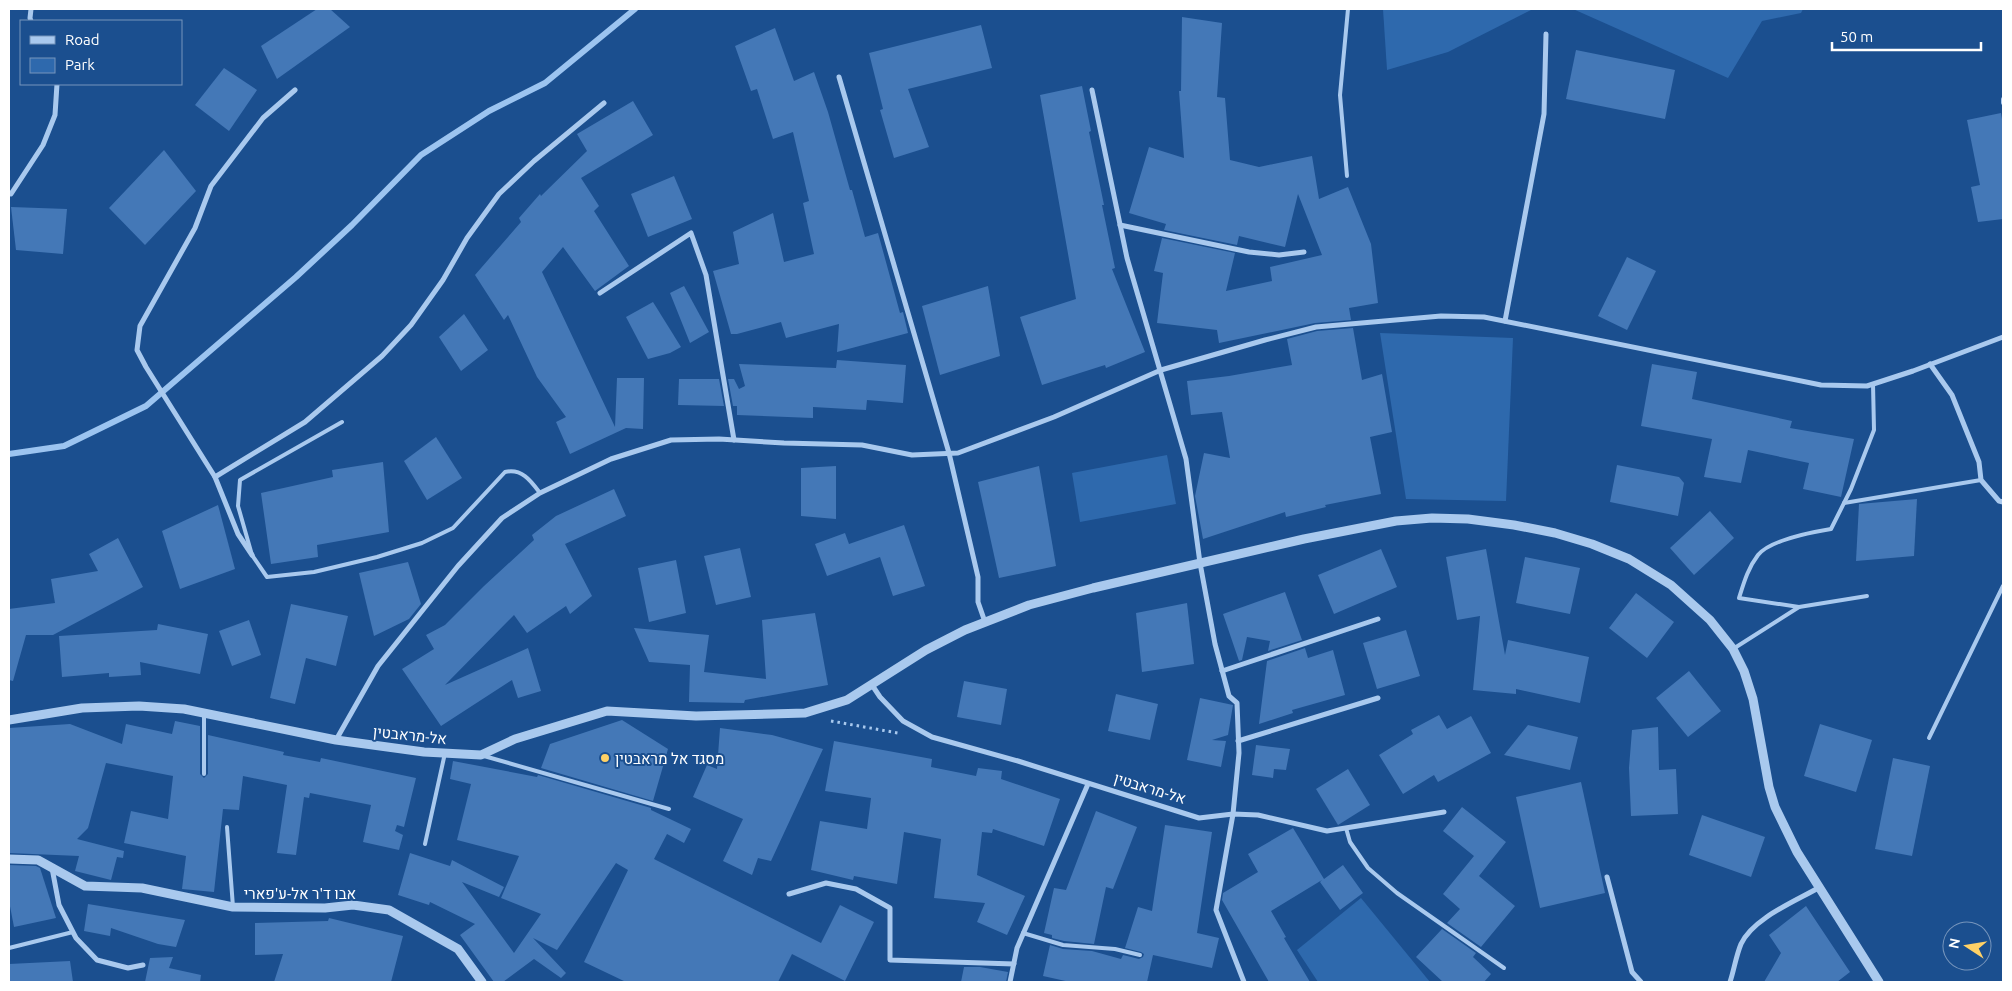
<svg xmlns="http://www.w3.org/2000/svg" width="2012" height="991" viewBox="0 0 2012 991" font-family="Ubuntu,Heebo,sans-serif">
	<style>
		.green { fill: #2e69ad }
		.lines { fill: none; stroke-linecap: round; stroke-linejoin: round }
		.stream { stroke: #9cc4f0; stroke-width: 6 }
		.building { fill: #4478b7 }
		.path { stroke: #a9c9ee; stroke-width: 3; stroke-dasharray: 2.5 4; stroke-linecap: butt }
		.service { stroke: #a9c9ee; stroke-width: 4 }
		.minor { stroke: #a9c9ee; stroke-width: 5 }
		.tertiary { stroke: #a9c9ee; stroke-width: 9 }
		.poi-dot { fill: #ffd166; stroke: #1b4f8f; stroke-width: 2 }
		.labels { text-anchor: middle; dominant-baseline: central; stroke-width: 4; stroke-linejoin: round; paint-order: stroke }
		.street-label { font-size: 15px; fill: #fff; stroke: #1b4f8f }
		.poi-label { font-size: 15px; fill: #fff; stroke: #1b4f8f; text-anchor: start }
	</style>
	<rect width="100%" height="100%" fill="#1b4f8f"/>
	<g class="green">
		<path d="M1383 9H1533L1448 52 1387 70Z"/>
		<path d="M1573 9H1803L1801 13 1762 21 1728 78Z"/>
		<path d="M1380 333 1513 338 1506 501 1406 499Z"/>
		<path d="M1167 455 1176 504 1080 522 1072 473Z"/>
		<path d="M1361 898 1430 982H1318L1297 950Z"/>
	</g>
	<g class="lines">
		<path class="stream" d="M9 454 64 446 146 406 296 277 352 225 421 155 489 111 545 83 635 9"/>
	</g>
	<g class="building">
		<path d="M317 9H330L350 27 277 79 261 46Z"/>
		<path d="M1182 17 1222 23 1217 97 1225 98 1230 160 1259 167 1312 156 1319 199 1348 187 1371 244 1378 303 1349 308 1351 320 1315 323 1219 343 1217 330 1157 323 1163 273 1154 271 1162 238 1235 253 1226 291 1272 281 1270 267 1322 255 1298 194 1285 247 1239 236 1237 245 1164 230 1166 224 1129 213 1149 147 1184 158 1179 91H1181Z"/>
		<path d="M981 25 992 68 908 89 929 147 894 158 880 110 883 109 869 53Z"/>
		<path d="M775 28 794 81 814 72 828 112 850 190H852L865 237 878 233 900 313 903 312 908 333 837 352 839 324 786 338 781 322 737 334H731L713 271 739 264 733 232 773 213 784 262 814 254 803 203 809 201 793 132 773 139 757 89 751 91 735 46Z"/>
		<path d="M1576 50 1675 70 1665 119 1566 99Z"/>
		<path d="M224 68 257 90 229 131 195 105Z"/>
		<path d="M1082 86 1091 131 1089 132 1104 205H1102L1115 268 1112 269 1145 352 1106 368 1105 365 1042 385 1020 317 1076 299 1040 95Z"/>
		<path d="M633 101 653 135 581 178 599 206 594 211 629 266 595 291 563 247 542 272 615 427 617 378H644L643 429 626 428 570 454 556 422 566 417 537 377 508 315 504 320 475 275 521 222 519 218 540 194 541 196 587 151 577 134Z"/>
		<path d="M2001 113 2003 125V219L1978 222 1971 187 1980 185 1967 120Z"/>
		<path d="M164 150 196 191 145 245 109 208Z"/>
		<path d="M674 176 692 219 648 237 631 194Z"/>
		<path d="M11 207 67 209 63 254 16 250Z"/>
		<path d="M1627 257 1656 271 1627 330 1598 316Z"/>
		<path d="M684 286 709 332 690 343 670 293Z"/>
		<path d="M988 286 1000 356 940 375 922 306Z"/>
		<path d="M653 302 681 347 670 353 648 359 626 317Z"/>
		<path d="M464 314 488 350 461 371 439 337Z"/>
		<path d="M1353 328 1362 380 1382 374 1392 432 1370 437 1381 494 1325 505 1326 507 1286 517 1285 512 1203 539 1195 496 1204 453 1230 458 1222 412 1191 415 1187 381 1229 376 1292 365 1287 339 1317 331Z"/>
		<path d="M837 360 906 365 903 403 867 400 866 410 813 407V418L737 415V406H733L728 379H734L739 389 745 386 739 364 836 368Z"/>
		<path d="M1652 364 1697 372 1692 399 1792 421 1790 428 1854 439 1841 497 1803 489 1809 463 1748 450 1741 483 1704 477 1712 439 1641 426Z"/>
		<path d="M679 379H719L724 406 678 405Z"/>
		<path d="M436 437 462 478 427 500 404 461Z"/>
		<path d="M383 462 389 532 317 545 318 557 271 564 261 493 333 477 332 470Z"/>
		<path d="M1617 465 1679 477 1684 483 1678 516 1610 502Z"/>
		<path d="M836 466V519L801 516V468Z"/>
		<path d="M1039 466 1056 566 999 578 978 482Z"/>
		<path d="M614 489 626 516 565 544 592 596 570 614 566 606 527 633 514 615 445 685 528 648 541 691 518 698 512 680 441 726 402 669 434 649 426 635 445 625 484 586 534 540 532 535 556 516Z"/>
		<path d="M1917 499 1914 556 1856 561 1859 504Z"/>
		<path d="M218 505 235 569 180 589 162 531Z"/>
		<path d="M1710 511 1734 538 1694 575 1670 548Z"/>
		<path d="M904 525 925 586 893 596 880 557 827 576 815 544 845 533 849 544Z"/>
		<path d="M118 538 143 587 53 635H26L13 681 9 680V609L55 603 51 579 98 571 89 554Z"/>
		<path d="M740 548 751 597 716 605 704 556Z"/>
		<path d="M1381 549 1397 587 1334 614 1318 575Z"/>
		<path d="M1486 549 1505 655 1508 640 1589 657 1580 703 1516 689V694L1473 690 1480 616 1457 620 1446 557Z"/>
		<path d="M1525 557 1580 568 1570 614 1516 603Z"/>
		<path d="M676 560 686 613 649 622 638 568Z"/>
		<path d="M408 562 421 604 409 619 374 636 359 573Z"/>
		<path d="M1285 592 1302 640 1268 651 1270 641 1247 637 1242 660 1239 661 1223 614Z"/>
		<path d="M1636 593 1674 622 1647 658 1609 628Z"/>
		<path d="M1187 603 1194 664 1142 672 1136 613Z"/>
		<path d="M291 604 348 616 336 666 306 658 295 704 270 698Z"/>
		<path d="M815 613 828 685 745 700 744 703 689 702 690 665 649 662 634 628 709 635 704 672 766 679 762 620Z"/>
		<path d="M249 620 261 655 232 666 219 631Z"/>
		<path d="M158 624 208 634 200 674 140 662 141 675 109 677V673L62 677 59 636 157 630Z"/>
		<path d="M1406 630 1420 676 1377 689 1363 643Z"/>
		<path d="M1305 648 1308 658 1333 650 1345 695 1292 710 1293 713 1259 724 1267 661Z"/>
		<path d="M1689 671 1721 711 1688 737 1656 698Z"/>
		<path d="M964 681 1007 689 1001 725 957 717Z"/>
		<path d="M1116 694 1158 704 1150 740 1108 731Z"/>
		<path d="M1200 698 1233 705 1228 735 1212 740 1226 741 1221 767 1187 760Z"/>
		<path d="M1439 715 1447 729 1471 716 1491 753 1438 782 1434 775 1403 794 1379 755 1413 734 1411 730Z"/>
		<path d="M622 720 668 749 653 801 541 768 550 744Z"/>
		<path d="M175 721 200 726V774L204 778 208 774V735L284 752 283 755 320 762 321 758 416 778 404 827 397 825 395 831 403 835 399 850 363 842 371 805 310 793 309 798 304 797 296 855 277 853 287 785 243 776 239 810 223 809 214 892 182 889 186 856 124 843 131 811 168 819 173 776 106 763 88 828 77 839 124 851 123 858 117 857 111 880 75 871 79 856 9 853V728L70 724 122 744 126 724 172 734Z"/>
		<path d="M1820 724 1872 740 1856 792 1804 776Z"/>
		<path d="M1528 725 1578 737 1570 770 1504 755Z"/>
		<path d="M1658 727 1659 770 1676 769 1678 814 1631 816 1629 768 1632 730Z"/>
		<path d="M720 728 772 735 823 749 771 861 758 858 752 875 723 861 743 819 693 797 707 765 717 769Z"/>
		<path d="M834 741 932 759 931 767 976 776 978 768 1002 771 1001 779 1060 799 1044 846 993 829 992 833 982 832 977 875 1025 896 1007 935 977 922 985 903 934 898 941 839 904 832 897 884 854 876 853 880 811 870 820 821 867 829 871 798 825 791Z"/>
		<path d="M1256 745 1290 749 1286 770 1274 769 1273 778 1252 775Z"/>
		<path d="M1893 758 1930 766 1912 856 1875 849Z"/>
		<path d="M453 761 537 777 538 775 651 808V810L691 829 684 843 667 834 654 859 821 943 840 905 874 922 845 981 792 954 778 982H626L584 962 628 870 616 863 557 950 533 938 566 973 561 978 534 959 503 982H494L460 935 475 924 430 902 429 905 398 895 410 853 450 866 452 860 504 887 499 897 462 882 514 953 541 914 501 898 519 856 457 840 471 784 450 779Z"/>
		<path d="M1348 769 1370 805 1338 825 1316 789Z"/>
		<path d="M1581 782 1605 893 1540 908 1516 797Z"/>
		<path d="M1462 807 1506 842 1479 876 1515 906 1481 947 1447 923 1460 909 1443 894 1474 856 1443 831Z"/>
		<path d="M1096 811 1137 827 1113 889 1106 887 1094 944 1064 941 1052 938V935L1044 933 1054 888 1066 890Z"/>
		<path d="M1702 815 1765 837 1751 877 1689 855Z"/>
		<path d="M1165 825 1212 832 1197 933 1219 938 1212 968 1153 955 1147 982H1070L1043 976 1050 945 1063 949 1092 951 1121 959 1123 955 1139 959 1143 957 1144 954 1141 952 1125 948 1138 907 1152 911Z"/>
		<path d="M1293 828 1324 879 1343 865 1363 893 1340 910 1320 882 1322 880 1271 911 1286 937 1284 938 1310 982H1269L1222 900 1223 893 1258 872 1248 854Z"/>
		<path d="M9 865 36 866 40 868 56 918 14 927 9 901Z"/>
		<path d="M88 904 185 920 176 947 158 944 111 928 110 936 84 931Z"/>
		<path d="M1806 906 1850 972 1837 982H1764L1781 953 1769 935Z"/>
		<path d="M329 918 403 936 391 982H274L283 954 255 955V923L328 921Z"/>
		<path d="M1442 929 1476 953 1473 957 1491 974 1484 982H1443L1416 957Z"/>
		<path d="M173 957 169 968 201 975 200 982H145L150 958Z"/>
		<path d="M70 961 73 982H9V964Z"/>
		<path d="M964 967H980L1008 972 1006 982H961Z"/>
	</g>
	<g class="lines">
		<path class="path" d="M831 721 898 733"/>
		<g class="service">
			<path d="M2003 99V103"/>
			<path d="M1347 176 1340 95 1348 9"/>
			<path d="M342 422 240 480 238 506 252 555 267 577 314 572 377 557 422 543 453 528 505 472C522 468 531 481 540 493"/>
			<path d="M1844 503 1981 480"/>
			<path d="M1799 607 1867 596"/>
			<path d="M1733 649 1799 607 1739 598C1744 582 1748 568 1758 555 1770 540 1813 532 1831 529L1851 489 1874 430 1873 384"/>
			<path d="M204 714V774"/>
			<path d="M1929 738 2003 586"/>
			<path d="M484 756 669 809"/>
			<path d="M227 827 233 907"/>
			<path d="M1346 828 1350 842 1368 868 1397 893 1504 968"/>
			<path d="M425 844 445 753"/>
			<path d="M1023 933 1063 945 1115 949 1140 955"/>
			<path d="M9 948 73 932"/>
		</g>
		<g class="minor">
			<path d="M31 9 30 18 31 21"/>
			<path d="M839 77 949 453 978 577V602L985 622"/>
			<path d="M1092 90 1127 258 1186 459 1200 563 1215 644 1229 696 1237 703 1239 753 1233 814 1216 910 1244 982"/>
			<path d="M9 193 11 194 43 145 55 115 57 84"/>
			<path d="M1120 225 1249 252 1279 255 1304 252"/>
			<path d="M600 293 691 233 706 275 734 440"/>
			<path d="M1505 321 1544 114 1546 34"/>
			<path d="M1930 364 1952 395 1979 462 1981 480 1999 501 2003 502"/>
			<path d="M215 477 305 422 382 356 411 325 443 280 467 238 499 194 534 161 604 103"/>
			<path d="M252 555 238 534 215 477 146 367 137 350 140 326 195 228 211 186 263 118 295 90"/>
			<path d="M1222 671 1378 619"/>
			<path d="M872 685 880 697 903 721 932 737 1018 761 1199 818 1233 814 1258 815 1327 831 1444 812"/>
			<path d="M336 740 378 666 458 566 502 518 540 493 611 459 671 440 719 439 784 443 862 445 912 455 958 453 1054 417 1161 370 1265 340 1316 327 1441 316 1484 317 1821 385 1867 386 1913 371 2003 337"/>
			<path d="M1238 741 1378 698"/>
			<path d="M52 868 59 905 76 938 97 960 128 968 143 965"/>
			<path d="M1607 877 1632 972 1641 982"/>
			<path d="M789 894 826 883 856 889 890 908V960L1014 964"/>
			<path d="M1010 982 1017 948 1088 784"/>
			<path d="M1730 982C1734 970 1736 956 1741 944 1753 918 1796 901 1820 887"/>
		</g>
		<g class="tertiary">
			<path d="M9 720 82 708 139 706 184 709 336 740 424 752 481 755 515 739 607 711 696 716 805 713 847 700 926 650 965 630 1029 605 1093 588 1304 539 1396 521 1432 518 1468 519 1514 525 1555 533 1592 544 1629 559 1671 585 1710 620 1733 649 1744 671 1753 699 1769 787 1775 807 1797 852 1879 982"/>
			<path d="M9 859 38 860 85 886 142 888 233 907 325 908 353 905 389 910 458 949 482 982"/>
		</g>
	</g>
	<circle class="poi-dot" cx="605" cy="758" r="5"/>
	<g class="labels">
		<g class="street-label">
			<text transform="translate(410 735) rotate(6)">אל-מראבטין</text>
			<text transform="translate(1150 788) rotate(17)">אל-מראבטין</text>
			<text x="300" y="893">אבו ד'ר אל-ע'פארי</text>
		</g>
		<g class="poi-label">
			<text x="615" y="758">מסגד אל מראבטין</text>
		</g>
	</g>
	<rect width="2012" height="991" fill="none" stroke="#ffffff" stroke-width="20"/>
	<rect x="20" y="20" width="162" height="65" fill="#1b4f8f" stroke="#7695bc"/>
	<rect x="30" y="36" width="25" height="8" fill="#a9c9ee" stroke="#7695bc"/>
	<text x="65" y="45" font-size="15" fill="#ffffff">Road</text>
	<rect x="30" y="58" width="25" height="15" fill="#2e69ad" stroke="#7695bc"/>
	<text x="65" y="70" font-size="15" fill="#ffffff">Park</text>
	<g transform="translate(1967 946) rotate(282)"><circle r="24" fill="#1b4f8f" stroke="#7695bc"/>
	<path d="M0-4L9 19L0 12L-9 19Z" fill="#ffd166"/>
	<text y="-8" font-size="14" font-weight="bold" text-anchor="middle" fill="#ffffff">N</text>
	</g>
	<path d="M1832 42v8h149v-8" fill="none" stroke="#ffffff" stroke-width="2.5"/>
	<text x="1840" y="42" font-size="15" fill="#ffffff" stroke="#1b4f8f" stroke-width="4" paint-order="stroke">50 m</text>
</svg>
